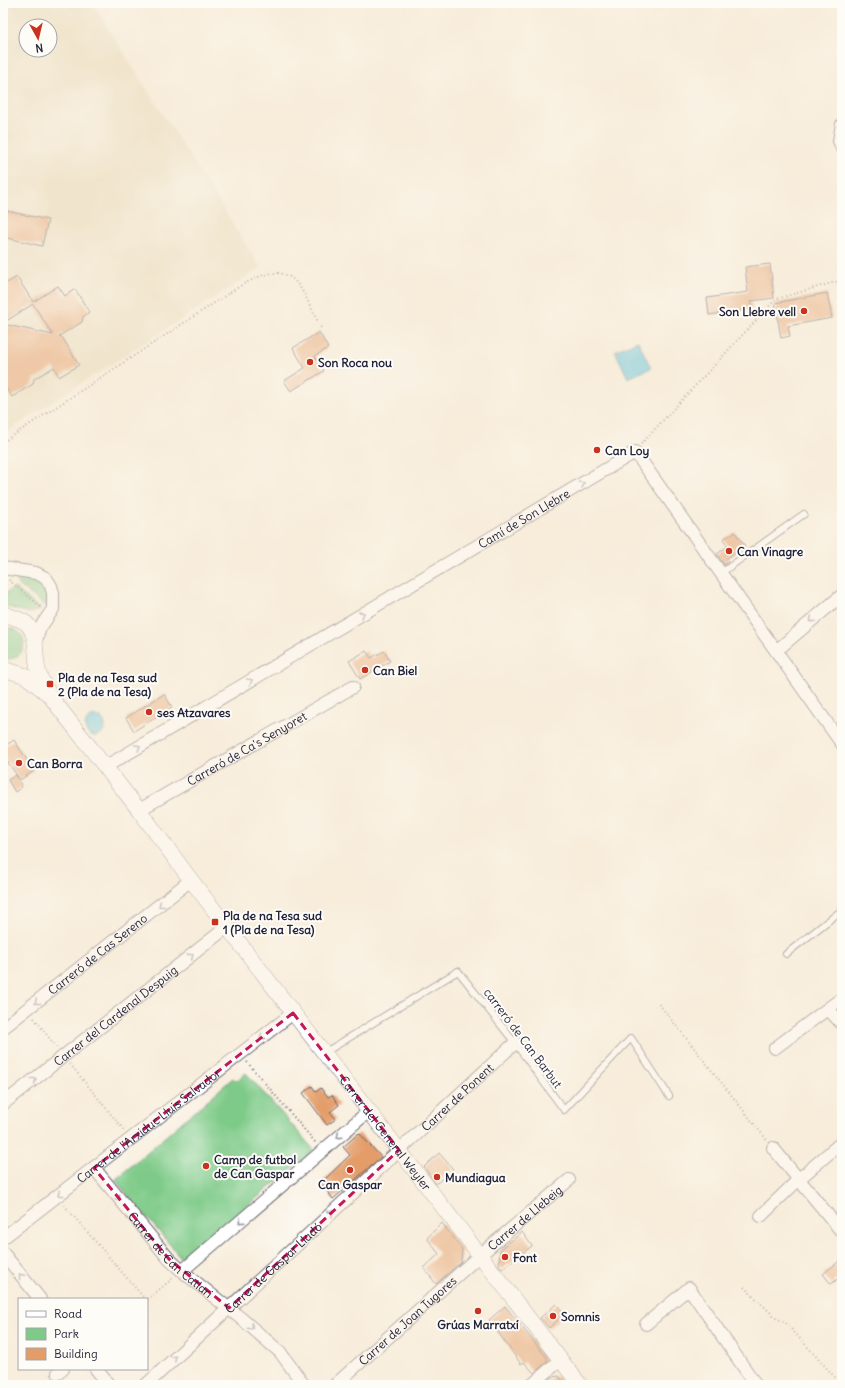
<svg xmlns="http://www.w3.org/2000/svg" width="845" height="1388" viewBox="0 0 845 1388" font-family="Delius,sans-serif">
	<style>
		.built { fill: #e7daba; fill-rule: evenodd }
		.green { fill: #7eca88; stroke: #507662 }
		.water { fill: #63c6e1; stroke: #42748e }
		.building { fill: #e49c68 }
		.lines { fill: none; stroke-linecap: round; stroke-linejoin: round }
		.service-casing { stroke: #6d6973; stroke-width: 8 }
		.minor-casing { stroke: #6d6973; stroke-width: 14 }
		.tertiary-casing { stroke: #6d6973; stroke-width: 16 }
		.path { stroke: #6d6973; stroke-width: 2; stroke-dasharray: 1 3; stroke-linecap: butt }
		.service { stroke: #fff; stroke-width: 6 }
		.minor { stroke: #fff; stroke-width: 12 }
		.tertiary { stroke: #fff; stroke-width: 15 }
		.oneway { stroke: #9c9ca7 }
		.marked { fill: none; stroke: #c2185b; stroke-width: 3; stroke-dasharray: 8 5; stroke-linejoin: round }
		.poi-dot { fill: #c8321e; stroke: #fdfcf7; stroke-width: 1.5 }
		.labels { text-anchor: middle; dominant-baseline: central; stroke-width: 4; stroke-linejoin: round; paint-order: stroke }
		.poi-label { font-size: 12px; font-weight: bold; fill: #22223b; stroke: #fdfcf7; text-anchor: start }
		.street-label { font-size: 12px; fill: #22223b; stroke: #fdfcf7 }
	</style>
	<rect width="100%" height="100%" fill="#fdfcf7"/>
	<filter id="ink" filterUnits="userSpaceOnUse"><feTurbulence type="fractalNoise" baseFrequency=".025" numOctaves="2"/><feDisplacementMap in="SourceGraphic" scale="8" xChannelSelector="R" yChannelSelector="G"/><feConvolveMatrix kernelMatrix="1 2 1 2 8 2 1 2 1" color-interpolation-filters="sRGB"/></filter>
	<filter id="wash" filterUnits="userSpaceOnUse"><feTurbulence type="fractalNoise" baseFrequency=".012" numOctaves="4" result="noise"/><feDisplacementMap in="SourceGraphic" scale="16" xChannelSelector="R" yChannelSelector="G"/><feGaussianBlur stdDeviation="0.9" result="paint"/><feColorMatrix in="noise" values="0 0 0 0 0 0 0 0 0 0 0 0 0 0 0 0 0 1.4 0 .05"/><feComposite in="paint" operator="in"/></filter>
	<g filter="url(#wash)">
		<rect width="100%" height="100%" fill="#f8eddb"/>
		<path class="built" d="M3 3H92L261 268 3 434ZM26 26H50V50H26Z"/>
		<g class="green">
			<path d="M28 576C31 577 36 577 38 578 47 583 51 598 45 606L19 585 16 577Z"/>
			<path d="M15 588 41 610 30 613 3 606V594Z"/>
			<path d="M6 628C34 628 26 665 3 658V629Z"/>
			<path d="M246 1073 314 1150 183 1260 115 1180 233 1078 236 1081Z"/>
		</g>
		<g class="water">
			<path d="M638 341 651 368 628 378 615 351Z"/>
			<circle cx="95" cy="726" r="10"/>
		</g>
		<g id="blocks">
			<g class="building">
				<path d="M3 210 48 220 42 246 3 237Z"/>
				<path d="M770 264 774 298 751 301 752 309 709 315 707 298 748 292 745 267Z"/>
				<path d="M17 277 33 302 58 286 65 296 75 289 89 312 83 317 82 322 59 336 62 337 79 365 59 377 54 367 34 379 33 384 12 397 3 383V324L53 335 33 304 3 323V285Z"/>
				<path d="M827 293 832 318 788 326 790 336 781 338 775 303Z"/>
				<path d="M319 332 328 348 315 356 324 371 291 391 284 381 305 368 293 348Z"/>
				<path d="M735 532 745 546 726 559 728 562 724 565 717 554 728 546 723 539Z"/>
				<path d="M366 651 371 658 384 651 390 661 360 679 349 661Z"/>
				<path d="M164 694 172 707 134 731 126 718Z"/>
				<path d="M14 740 34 771 20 780 3 755V747Z"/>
				<path d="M16 775 22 787 15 792 8 780Z"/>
				<path d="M312 1086 316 1092 321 1088 328 1097 332 1095 339 1105 330 1112 336 1119 327 1125 303 1093Z"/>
				<path d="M359 1133 381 1157 333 1199 321 1183 350 1155 343 1147Z"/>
				<path d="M439 1153 453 1169 436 1184 424 1167Z"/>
				<path d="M442 1223 462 1249 461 1262 436 1284 424 1268 439 1254 427 1238Z"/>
				<path d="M522 1232 532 1246 502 1269 499 1265 500 1250Z"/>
				<path d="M842 1259V1276L831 1284 823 1274Z"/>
				<path d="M556 1304 565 1314 549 1328 540 1318Z"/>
				<path d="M505 1306 547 1358V1362L534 1373 524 1362 521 1364 489 1320Z"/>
				<path d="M559 1376 566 1385H543L553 1377Z"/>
			</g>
		</g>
	</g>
	<g filter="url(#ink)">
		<use href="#blocks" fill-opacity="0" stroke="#6d6973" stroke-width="1"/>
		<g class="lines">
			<defs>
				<g id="service">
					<path d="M721 573 804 514"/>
					<path d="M786 954 842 910"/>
					<path d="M324 1053 458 971 515 1043 564 1110 631 1038 669 1096"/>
				</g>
				<g id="minor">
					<path d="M842 124 839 141 842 148"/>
					<path d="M3 568 36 573 46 578 51 586 53 593V609L40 628 35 644"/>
					<path d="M776 651 842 595"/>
					<path id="s1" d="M105 767 635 452 842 744"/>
					<path id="s2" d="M139 810 353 687"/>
					<path d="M828 1009 842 1024"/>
					<path id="s3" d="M3 1028 191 880"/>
					<path d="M775 1048 842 998"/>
					<path id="s4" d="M3 1104 227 927"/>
					<path d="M773 1148 842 1232"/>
					<path id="s5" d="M94 1168 169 1259 182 1271 243 1320 280 1352 304 1385"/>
					<path d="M761 1216 799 1179 842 1142"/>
					<path id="s6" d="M3 1238 293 1013"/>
					<path d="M3 1253 40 1299"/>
					<path d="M182 1271 369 1111"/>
					<path d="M646 1324 689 1288 756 1385"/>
					<path d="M96 1369 109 1385"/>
					<path d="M58 1373 63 1369"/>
					<path id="s7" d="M146 1385 515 1043"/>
					<path id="s8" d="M335 1385 480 1255 569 1180"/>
					<path d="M532 1385 560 1360"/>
				</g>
				<g id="tertiary">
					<path d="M3 613C10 617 19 618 26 623 39 635 34 655 38 670 39 678 44 683 47 690"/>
					<path id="s9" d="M3 669 23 675 28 678 49 695 139 810 191 880 580 1385"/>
				</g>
			</defs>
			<use href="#service" class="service-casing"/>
			<use href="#minor" class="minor-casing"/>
			<use href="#tertiary" class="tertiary-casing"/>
			<g class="path">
				<path d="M3 442 237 288C293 254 298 282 321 328"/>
				<path d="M641 444 776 299 842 280"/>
				<path d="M9 580 41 607"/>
				<path d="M659 1004 767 1140"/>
				<path d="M34 1018 57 1048"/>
				<path d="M247 1062 315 1142"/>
				<path d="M70 1064 124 1130"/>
				<path d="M64 1205 145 1299"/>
				<path d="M744 1287 776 1318 785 1322 842 1385"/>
				<path d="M147 1300 173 1278"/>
				<path d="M39 1385 47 1378"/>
			</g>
			<use href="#service" class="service"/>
			<use href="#minor" class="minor"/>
			<use href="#tertiary" class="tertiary"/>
		</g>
		<defs><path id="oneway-chevron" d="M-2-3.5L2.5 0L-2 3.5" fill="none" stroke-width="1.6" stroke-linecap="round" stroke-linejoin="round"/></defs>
		<g class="oneway">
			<use href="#oneway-chevron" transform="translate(582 484) rotate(-31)"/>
			<use href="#oneway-chevron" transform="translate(362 614) rotate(-31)"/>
			<use href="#oneway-chevron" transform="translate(812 620) rotate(140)"/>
			<use href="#oneway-chevron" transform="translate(250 681) rotate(-31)"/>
			<use href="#oneway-chevron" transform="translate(138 747) rotate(-31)"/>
			<use href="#oneway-chevron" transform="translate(161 905) rotate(142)"/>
			<use href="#oneway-chevron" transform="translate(191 956) rotate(-38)"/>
			<use href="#oneway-chevron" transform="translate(37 1002) rotate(142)"/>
			<use href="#oneway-chevron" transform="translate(262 1037) rotate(142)"/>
			<use href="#oneway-chevron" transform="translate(34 1080) rotate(-38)"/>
			<use href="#oneway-chevron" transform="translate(339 1136) rotate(139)"/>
			<use href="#oneway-chevron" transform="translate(60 1194) rotate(142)"/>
			<use href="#oneway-chevron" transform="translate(118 1198) rotate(50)"/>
			<use href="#oneway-chevron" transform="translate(331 1213) rotate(-43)"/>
			<use href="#oneway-chevron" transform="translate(241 1221) rotate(139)"/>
			<use href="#oneway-chevron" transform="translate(21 1276) rotate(-129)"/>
			<use href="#oneway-chevron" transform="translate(251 1327) rotate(41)"/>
			<use href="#oneway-chevron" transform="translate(174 1358) rotate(-43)"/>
		</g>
	</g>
	<path d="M0 0H845V1388H0ZM293 1013 399 1150 229 1308 169 1259 94 1168Z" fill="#f8eddb" fill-opacity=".55" fill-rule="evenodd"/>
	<path class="marked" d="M293 1013 399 1150 229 1308 169 1259 94 1168Z"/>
	<g class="poi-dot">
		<circle cx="804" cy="311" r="4"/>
		<circle cx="310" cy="362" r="4"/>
		<circle cx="597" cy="450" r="4"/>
		<circle cx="729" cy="551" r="4"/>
		<circle cx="365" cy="670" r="4"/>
		<rect x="46" y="680" width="8" height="8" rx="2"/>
		<circle cx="149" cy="712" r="4"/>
		<circle cx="19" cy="763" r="4"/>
		<rect x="211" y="918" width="8" height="8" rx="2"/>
		<circle cx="206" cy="1166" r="4"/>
		<circle cx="350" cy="1170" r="4"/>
		<circle cx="437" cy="1177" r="4"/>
		<circle cx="505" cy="1257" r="4"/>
		<circle cx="478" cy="1311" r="4"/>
		<circle cx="553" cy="1316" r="4"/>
	</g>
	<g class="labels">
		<g class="poi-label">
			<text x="796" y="311" text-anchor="end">Son Llebre vell</text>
			<text x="318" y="362">Son Roca nou</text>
			<text x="605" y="450">Can Loy</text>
			<text x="737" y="551">Can Vinagre</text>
			<text x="373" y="670">Can Biel</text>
			<text x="58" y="677">Pla de na Tesa sud<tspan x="58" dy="14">2 (Pla de na Tesa)</tspan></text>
			<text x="157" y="712">ses Atzavares</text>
			<text x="27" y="763">Can Borra</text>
			<text x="223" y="915">Pla de na Tesa sud<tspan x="223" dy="14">1 (Pla de na Tesa)</tspan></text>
			<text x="214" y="1159">Camp de futbol<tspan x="214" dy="14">de Can Gaspar</tspan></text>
			<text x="445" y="1177">Mundiagua</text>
			<text x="350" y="1184" text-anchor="middle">Can Gaspar</text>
			<text x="513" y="1257">Font</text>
			<text x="561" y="1316">Somnis</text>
			<text x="478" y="1324" text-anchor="middle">Grúas Marratxí</text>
		</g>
		<g class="street-label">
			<text stroke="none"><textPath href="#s1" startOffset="487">Camí de Son Llebre</textPath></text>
			<text stroke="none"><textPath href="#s2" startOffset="124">Carreró de Ca's Senyoret</textPath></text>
			<text stroke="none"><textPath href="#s3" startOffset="120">Carreró de Cas Sereno</textPath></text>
			<text stroke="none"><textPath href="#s4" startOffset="143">Carrer del Cardenal Despuig</textPath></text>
			<text transform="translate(523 1038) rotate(53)">carreró de Can Barbut</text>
			<text stroke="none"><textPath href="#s7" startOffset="424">Carrer de Ponent</textPath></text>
			<text stroke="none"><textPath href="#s6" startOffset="184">Carrer de l'Arxiduc Lluis Salvador</textPath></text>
			<text stroke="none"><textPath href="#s9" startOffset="606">Carrer del General Weyler</textPath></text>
			<text stroke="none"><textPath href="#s8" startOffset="253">Carrer de Llebeig</textPath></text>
			<text stroke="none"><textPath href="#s5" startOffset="116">Carrer de Can Catlari</textPath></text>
			<text stroke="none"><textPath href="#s7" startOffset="173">Carrer de Gaspar Lladó</textPath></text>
			<text stroke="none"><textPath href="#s8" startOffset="97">Carrer de Joan Tugores</textPath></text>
		</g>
	</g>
	<rect width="845" height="1388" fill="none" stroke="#fdfcf7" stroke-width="16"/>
	<rect x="18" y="1298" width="130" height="72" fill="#fdfcf7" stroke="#a5a5ac"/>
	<rect x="26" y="1311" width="20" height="6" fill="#ffffff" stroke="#a5a5ac"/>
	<text x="54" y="1318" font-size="12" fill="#22223b">Road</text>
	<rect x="26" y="1328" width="20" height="12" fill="#7eca88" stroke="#a5a5ac"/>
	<text x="54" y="1338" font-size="12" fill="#22223b">Park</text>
	<rect x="26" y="1348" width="20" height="12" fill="#e49c68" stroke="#a5a5ac"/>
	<text x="54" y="1358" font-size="12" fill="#22223b">Building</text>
	<g transform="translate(38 38) rotate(172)"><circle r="19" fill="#fdfcf7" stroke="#a5a5ac"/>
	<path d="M0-3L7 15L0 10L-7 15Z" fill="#c8321e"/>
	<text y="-6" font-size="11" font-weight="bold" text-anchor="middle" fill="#22223b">N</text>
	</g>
</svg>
